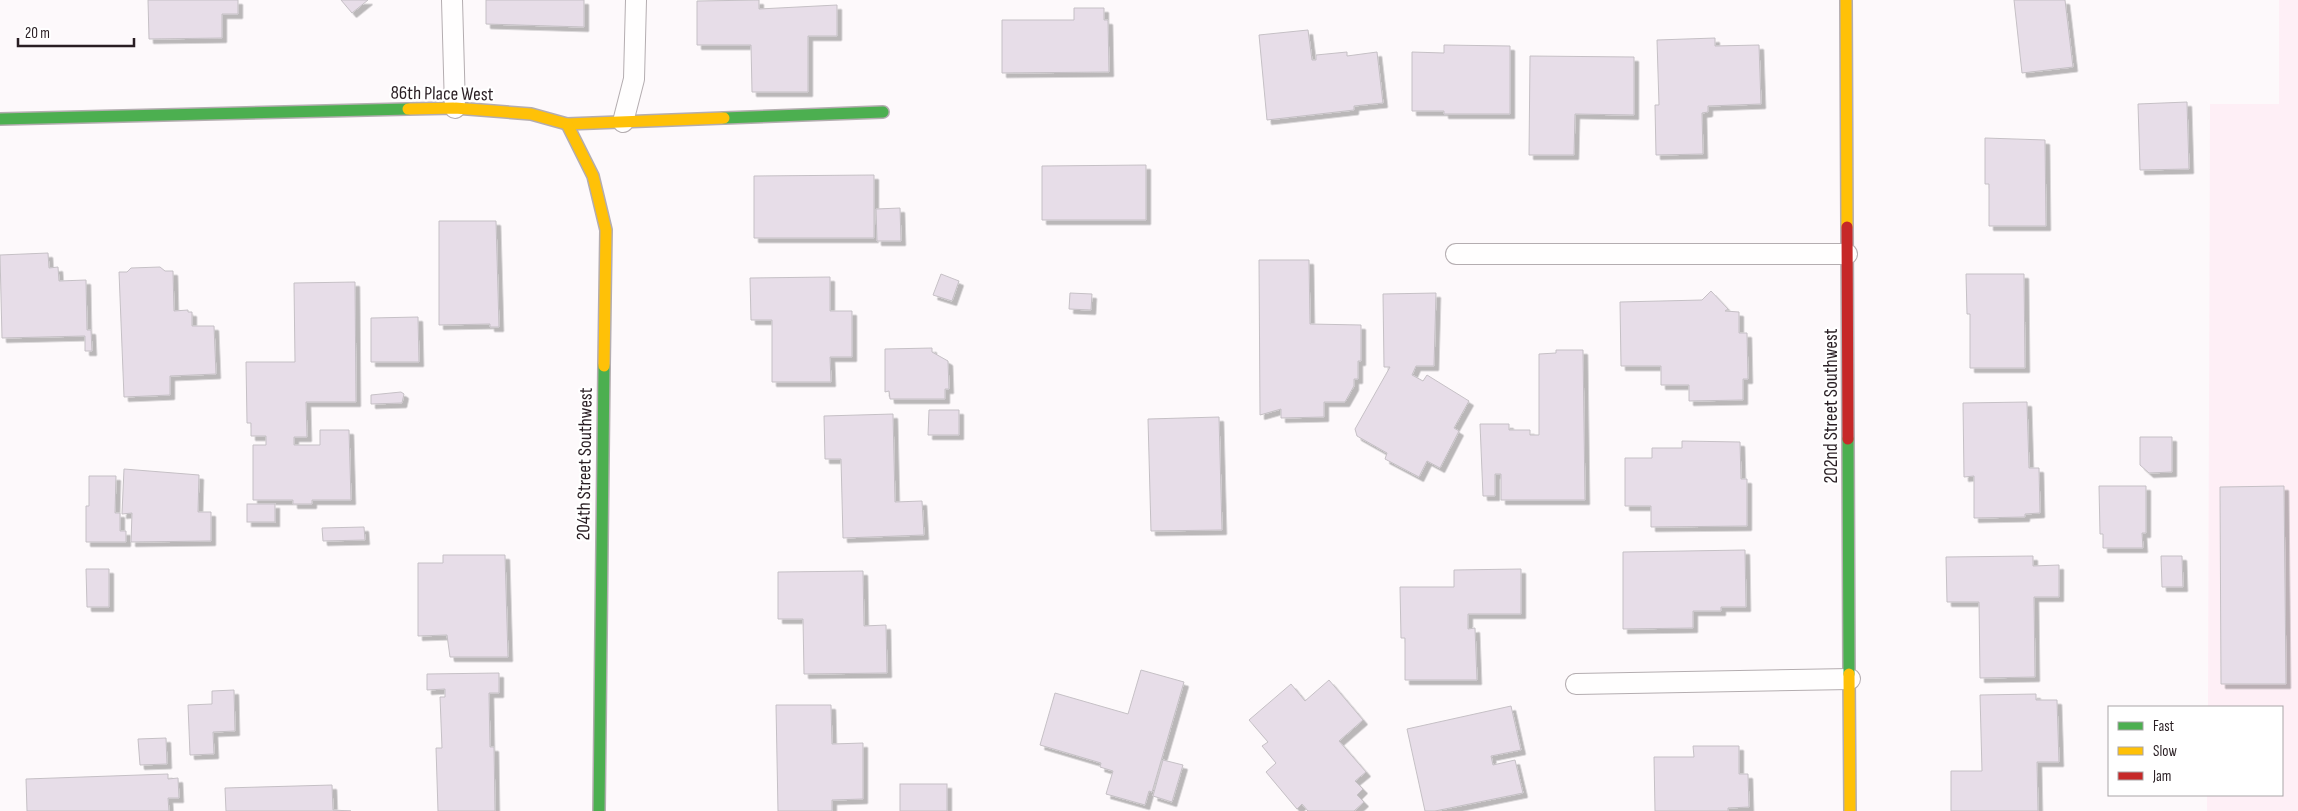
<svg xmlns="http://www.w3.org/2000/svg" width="2298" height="811" viewBox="0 0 2298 811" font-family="'Sofia Sans Condensed',sans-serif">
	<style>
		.built { fill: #feeff6 }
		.building { fill: #e7dde8; stroke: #c5c0c5; filter: url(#shadow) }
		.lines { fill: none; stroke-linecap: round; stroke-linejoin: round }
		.lane-casing { stroke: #b4adb0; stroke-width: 22 }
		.fast-casing { stroke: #b4adb0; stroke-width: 14 }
		.slow-casing { stroke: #b4adb0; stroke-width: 14 }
		.jam-casing { stroke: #b4adb0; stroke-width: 14 }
		.lane { stroke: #fffefe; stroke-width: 20 }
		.fast { stroke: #4caf50; stroke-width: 11 }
		.slow { stroke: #ffc107; stroke-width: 11 }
		.jam { stroke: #c62828; stroke-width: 11 }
		.labels { text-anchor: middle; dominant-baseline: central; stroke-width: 4.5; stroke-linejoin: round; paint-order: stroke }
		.street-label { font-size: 19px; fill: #291e23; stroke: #fff }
	</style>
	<defs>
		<filter id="shadow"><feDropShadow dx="4.5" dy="4.5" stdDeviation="0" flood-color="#0004"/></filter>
	</defs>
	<rect width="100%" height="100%" fill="#fdf9fb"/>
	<path class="built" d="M2279 0H2298V811H2207V795H2282V707H2208L2210 104H2279Z"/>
	<g class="building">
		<path d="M148 0H238V14H222V38L149 39Z"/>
		<path d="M341 0H368L352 13Z"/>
		<path d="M486 0H584V27L486 24Z"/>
		<path d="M759 0V9L837 5V36H808V92H752L751 45H697V1Z"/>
		<path d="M2014 0H2065L2073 67 2022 73Z"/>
		<path d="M1074 8H1104V20H1108L1109 72 1002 73V20H1074Z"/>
		<path d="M1308 30 1312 60H1316V55L1347 52V56L1377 52 1383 103 1354 106V110L1267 120 1259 35Z"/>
		<path d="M1715 38V46L1759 45 1761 104 1708 106V112L1702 113 1703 154 1656 155 1655 105H1659L1657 40Z"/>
		<path d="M1444 45 1510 46V114H1444V111H1412V52L1444 53Z"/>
		<path d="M1530 56 1634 57V115L1575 114 1574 155H1529Z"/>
		<path d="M2187 102 2189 169 2140 170 2138 104Z"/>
		<path d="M1985 138 2045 140 2046 226H1989V184H1985Z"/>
		<path d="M1146 165V220H1042V166Z"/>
		<path d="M874 175V238H754V176Z"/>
		<path d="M900 208 901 241H877L876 209Z"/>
		<path d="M439 221H496L499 327H490V324L439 325Z"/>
		<path d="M48 253 49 268 58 267 59 281 86 280 87 330H91L92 351H85V336L2 338 0 255Z"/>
		<path d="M1259 260H1309L1310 324 1361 325V361H1358V379H1354V386L1345 402H1324V417L1281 418V409L1260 415Z"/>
		<path d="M160 267 165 271H173L174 311 188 310V312H192V326H214L216 374 170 376V395L124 397 119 272H127L131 268Z"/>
		<path d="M941 274 959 281 952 301 933 295Z"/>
		<path d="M1966 274H2024L2025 368H1970V314H1967Z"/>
		<path d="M830 277V311H852V357H830L831 382H772V320H751L750 278Z"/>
		<path d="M355 282 356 402H306L307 437H294V445H320V430H349L351 500H312V504H293V500H253V445H266V436H251V423H247L246 362H295L294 283Z"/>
		<path d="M1711 291 1728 309 1725 311 1739 312V333H1747L1748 379H1743V400L1689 401V385H1661V366H1621L1620 302 1702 300Z"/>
		<path d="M1070 293 1092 294 1091 310 1069 309Z"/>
		<path d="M1436 293 1434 366H1416L1412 375 1423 381 1427 375 1469 401 1454 428 1459 431 1440 468 1427 461 1419 477 1385 459 1387 453 1357 436 1355 429 1390 367H1384L1383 294Z"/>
		<path d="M418 317 419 362H371V318Z"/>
		<path d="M932 348V352L948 361 949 389H945V399H890L889 391 885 392V349Z"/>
		<path d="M1556 350H1583L1585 500H1501V474H1495V496H1483L1480 424H1509V430H1530V435H1539V354L1556 353Z"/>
		<path d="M401 392 404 394 402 403 371 404V395Z"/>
		<path d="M2027 402 2029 468H2039L2040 513 2025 514V517L1974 518V476L1964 477 1963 403Z"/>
		<path d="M929 410H959V435H928Z"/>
		<path d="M893 414 895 502 922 501 924 535 843 538 841 459H825L824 416Z"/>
		<path d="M1219 417 1222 530 1151 531 1148 419Z"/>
		<path d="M2140 437H2172V472L2149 473 2140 465Z"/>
		<path d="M1682 441 1740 442 1741 479H1747V526L1651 527V506H1625V458H1652V448H1682Z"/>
		<path d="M124 469 199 475 198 512H211V541L131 542 132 513 122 514Z"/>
		<path d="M89 476H116L115 513H120V531H126V542H86V506H89Z"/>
		<path d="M2099 486H2146V533H2142L2143 548H2103V534H2100Z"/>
		<path d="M2284 486 2286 684H2221L2220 487Z"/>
		<rect x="247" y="504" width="28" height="18"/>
		<path d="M364 527 365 540 323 541 322 528Z"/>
		<path d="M1745 550 1746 607H1721V611H1693V628L1623 629V552Z"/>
		<path d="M443 555H505L508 657H450L447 635 418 636V563H443Z"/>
		<path d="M2033 556V566L2059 565V597H2034L2035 677 1980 678 1979 602H1947L1946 557Z"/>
		<path d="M2161 556H2182L2183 587H2162Z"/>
		<path d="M86 569H109V607H87Z"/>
		<path d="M1521 569V614H1468V629L1475 628 1477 680H1405V638H1401L1400 587H1454V570Z"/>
		<path d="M863 571 864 626 886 625 887 673 804 674 803 619H778V572Z"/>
		<path d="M1141 670 1184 682 1152 792 1149 791 1145 805 1106 794 1113 771 1100 767 1101 763 1040 745 1055 693 1128 714Z"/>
		<path d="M499 673V693H489L490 747H494L495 811H438L436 748H442L440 697H445V689L427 690V674Z"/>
		<path d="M1329 680 1363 720 1339 741 1366 772 1355 781 1363 789 1357 795 1364 802 1354 811H1308L1302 804 1297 809 1266 772 1276 763 1262 746 1268 742 1249 720 1291 684 1305 701Z"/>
		<path d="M234 690 235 731 213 732 214 754 190 755 188 705 212 704V691Z"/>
		<path d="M2036 694V700H2057L2059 762H2037L2038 811H1951V771H1982L1980 695Z"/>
		<path d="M776 705H831L832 744 863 743V799L832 800V811H778Z"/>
		<path d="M1511 706 1521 750 1491 756 1493 765 1515 760 1523 793 1435 811H1425L1407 729Z"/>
		<path d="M166 738 167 764 140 765 138 739Z"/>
		<path d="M1693 746H1739V774H1748L1749 807 1728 808V811H1655L1654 757H1694Z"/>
		<path d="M1163 760 1183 765 1172 802 1153 796Z"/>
		<path d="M168 774V779L178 778 179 798H168L169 811H27L26 779Z"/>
		<rect x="900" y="784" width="47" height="27"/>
		<path d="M332 785 333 810 351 811H226L225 788Z"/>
	</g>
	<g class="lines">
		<defs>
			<g id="lane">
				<path d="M452 0 455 108"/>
				<path d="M623 122 634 79 636 0"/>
				<path d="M1456 254H1847"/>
				<path d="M1576 684 1850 679"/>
			</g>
			<g id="fast">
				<path d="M724 118 883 112"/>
				<path d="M0 119 408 109"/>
				<path d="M1848 439 1849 674"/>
				<path d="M599 811 604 366"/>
			</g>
			<g id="slow">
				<path d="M1846 0 1847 227"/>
				<path d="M408 109 455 108 531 114 567 124 724 118"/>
				<path d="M567 124 593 176 606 230 604 366"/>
				<path d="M1849 674 1850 811"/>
			</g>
			<path id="jam" d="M1847 227 1848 439"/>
		</defs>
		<use href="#lane" class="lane-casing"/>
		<use href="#fast" class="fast-casing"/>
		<use href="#slow" class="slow-casing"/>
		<use href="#jam" class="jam-casing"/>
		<use href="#lane" class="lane"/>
		<use href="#fast" class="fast"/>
		<use href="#slow" class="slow"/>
		<use href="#jam" class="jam"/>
	</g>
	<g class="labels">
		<g class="street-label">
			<text transform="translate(442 94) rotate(1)">86th Place West</text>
			<text transform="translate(1831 406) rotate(-90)">202nd Street Southwest</text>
			<text transform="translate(585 464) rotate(-89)">204th Street Southwest</text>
		</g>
	</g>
	<rect x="2108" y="706" width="175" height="90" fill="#ffffff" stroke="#a9a5a7"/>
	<rect x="2118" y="722" width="25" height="8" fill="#4caf50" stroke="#a9a5a7"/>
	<text x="2153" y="731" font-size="15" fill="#291e23">Fast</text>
	<rect x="2118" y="747" width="25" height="8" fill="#ffc107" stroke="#a9a5a7"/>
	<text x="2153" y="756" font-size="15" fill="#291e23">Slow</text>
	<rect x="2118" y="772" width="25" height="8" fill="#c62828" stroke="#a9a5a7"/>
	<text x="2153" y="781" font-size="15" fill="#291e23">Jam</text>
	<path d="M18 38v8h116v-8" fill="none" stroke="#291e23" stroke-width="2.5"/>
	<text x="25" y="38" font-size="15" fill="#291e23" stroke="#ffffff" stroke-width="4" paint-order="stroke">20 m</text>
</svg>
